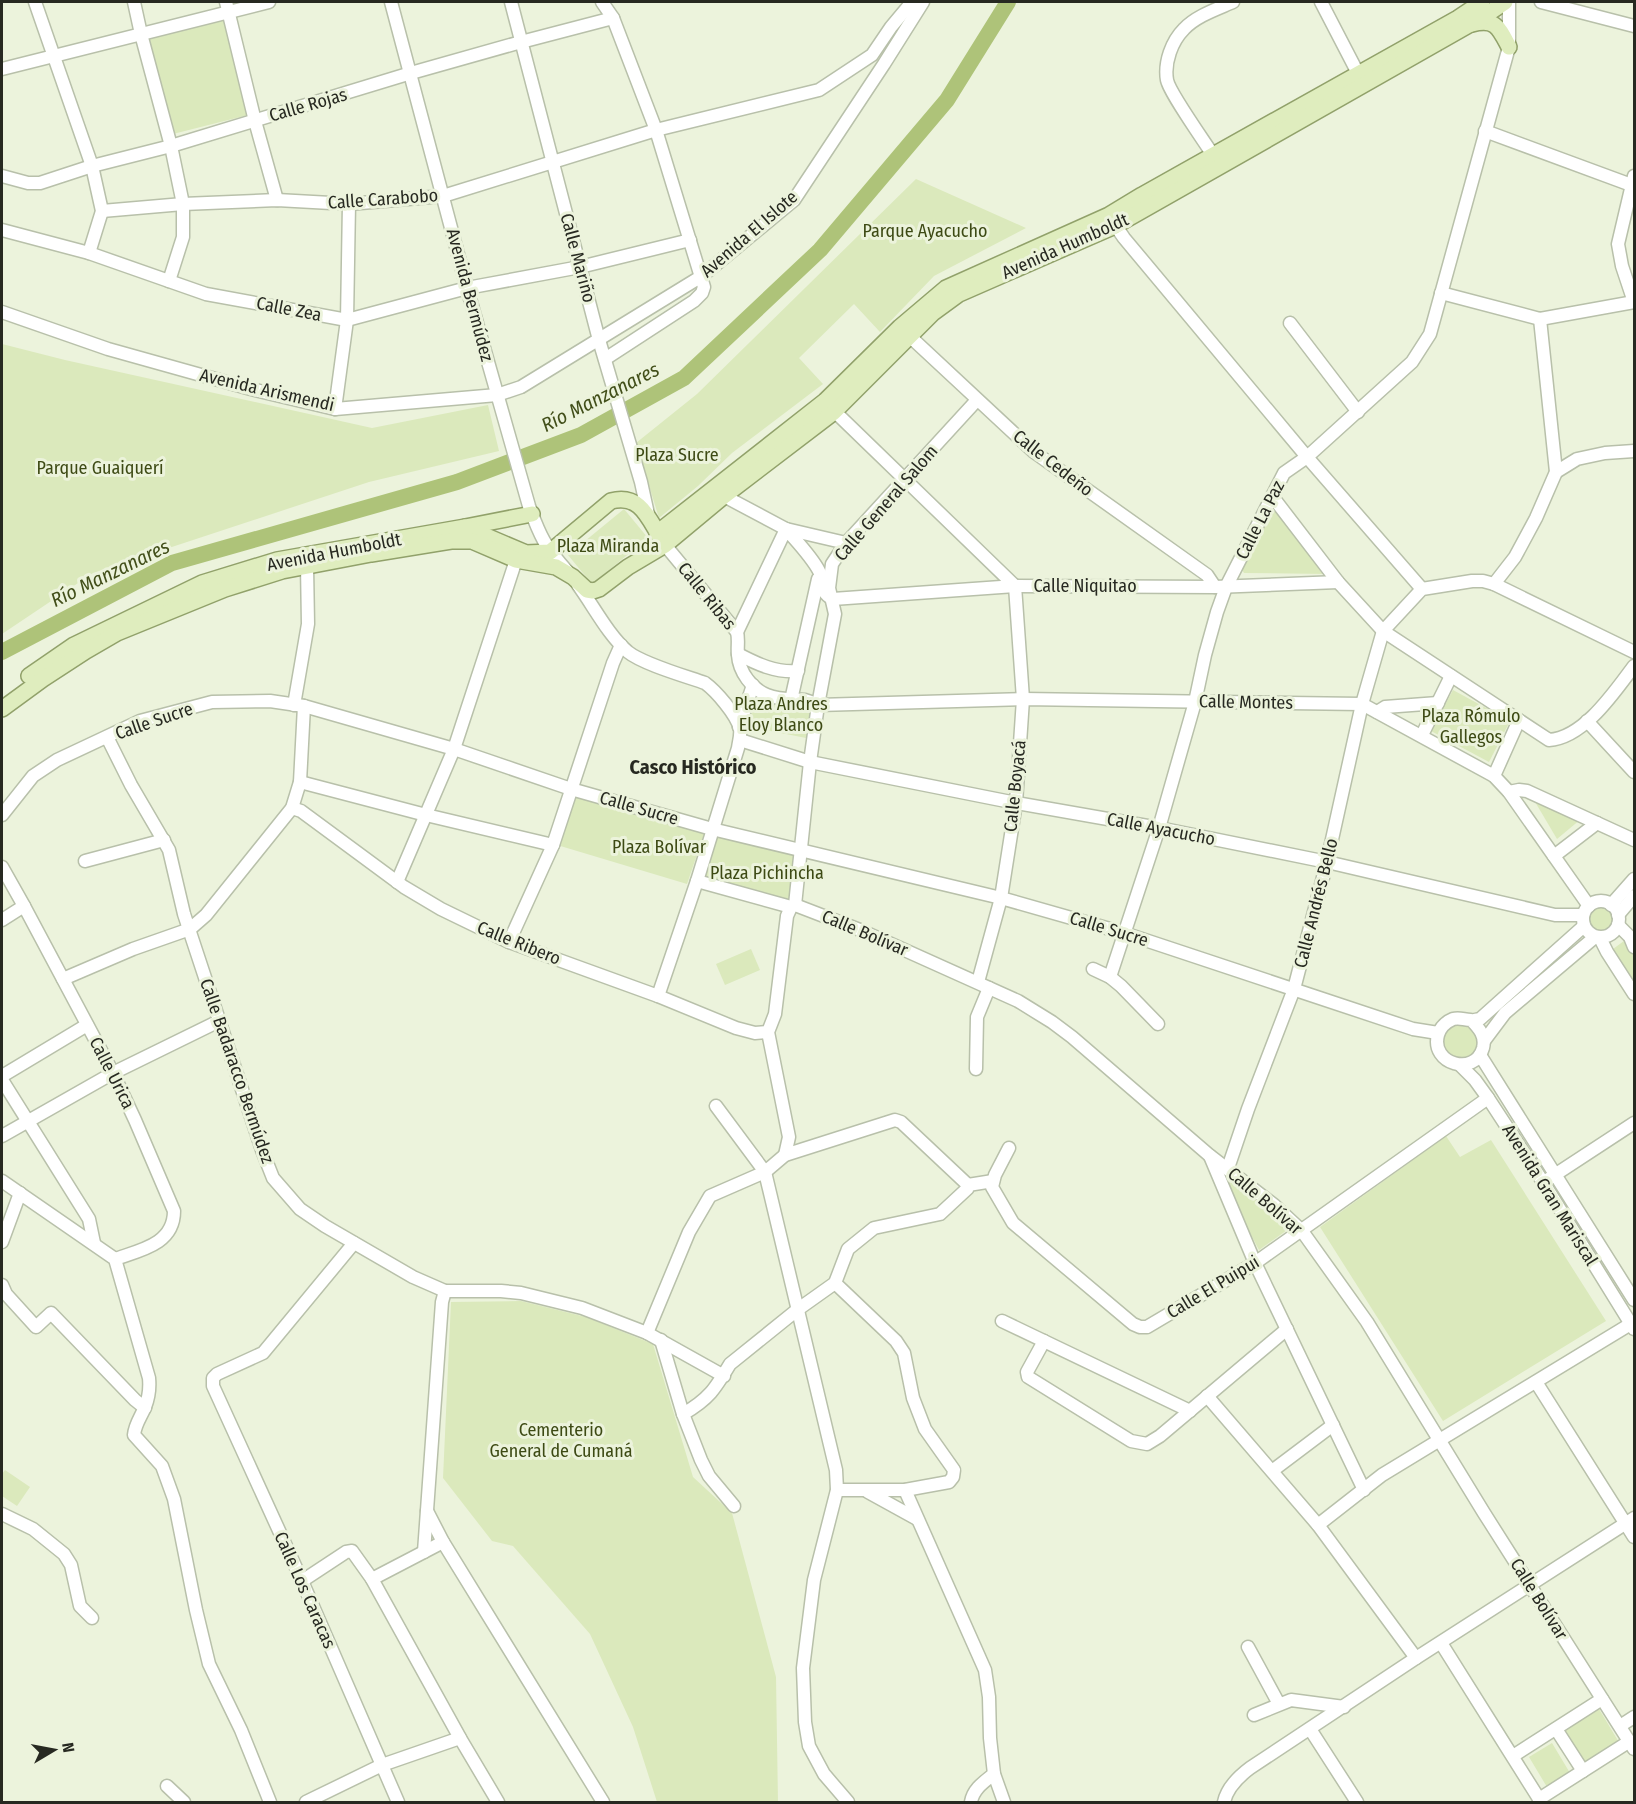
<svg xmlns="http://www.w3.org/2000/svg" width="1636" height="1804" viewBox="0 0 1636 1804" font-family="'Fira Sans Condensed',sans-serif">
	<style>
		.green { fill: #dbe9bc }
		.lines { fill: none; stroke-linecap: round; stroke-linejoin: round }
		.river { stroke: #aec379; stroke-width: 16 }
		.minor-casing { stroke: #b8c0aa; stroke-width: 15 }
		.major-casing { stroke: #91a16a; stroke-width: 18 }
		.minor { stroke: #fff; stroke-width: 12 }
		.major { stroke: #dfedbe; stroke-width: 15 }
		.labels { text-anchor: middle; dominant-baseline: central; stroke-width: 6; stroke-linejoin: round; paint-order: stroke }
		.street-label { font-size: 18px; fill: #272921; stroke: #ecf3dc }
		.park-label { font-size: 18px; fill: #3d4a14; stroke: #ecf3dc }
		.water-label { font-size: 20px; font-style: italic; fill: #424f1a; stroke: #ecf3dc }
		.neighbourhood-label { font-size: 20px; font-weight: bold; fill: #272921; stroke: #ecf3dc }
	</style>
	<rect width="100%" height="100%" fill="#ecf3dc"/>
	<g class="green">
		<path d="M224 18 248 115 173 134 149 38Z"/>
		<path d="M916 179 1026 228 934 276 880 332 854 304 799 358 823 384 732 453 698 486 659 518 636 443 697 394Z"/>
		<path d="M2 344 65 360 372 428 488 405 499 451 369 482 93 573 2 634Z"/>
		<path d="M624 509 648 538 592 584 568 555Z"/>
		<path d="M1271 509 1276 510 1327 574 1244 573 1241 568Z"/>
		<path d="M757 690 815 703 806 738 746 726Z"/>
		<path d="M1453 690 1510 721 1489 762 1431 731Z"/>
		<path d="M575 794 705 831 687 884 557 845Z"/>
		<path d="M1531 795 1581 819 1557 839Z"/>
		<path d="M715 834 800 857 787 905 703 879Z"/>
		<circle cx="1600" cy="919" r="14"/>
		<path d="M1628 938 1634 951V991L1609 952Z"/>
		<path d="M751 949 760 970 725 985 716 964Z"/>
		<circle cx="1461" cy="1042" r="18"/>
		<path d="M1446 1136 1460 1157 1491 1140 1606 1321 1443 1421 1320 1227Z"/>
		<path d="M1225 1178 1243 1188 1290 1228 1259 1250 1222 1180Z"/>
		<path d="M521 1301 586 1317 653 1344 693 1477 732 1513 776 1677 778 1802H657L633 1727 590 1634 513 1546 492 1541 443 1478 451 1302Z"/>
		<path d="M5 1470 30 1487 17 1506 2 1496V1474Z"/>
		<path d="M1599 1709 1620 1744 1586 1765 1565 1730Z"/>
		<path d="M1552 1743 1570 1773 1547 1787 1529 1757Z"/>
	</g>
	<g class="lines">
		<path class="river" d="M2 652 172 563 457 482 581 435 684 378 820 250 947 100 1008 2"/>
		<defs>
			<g id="minor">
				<path d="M35 2 92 166 102 211 89 253"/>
				<path d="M134 2 141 34 171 146 183 204V237L169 281"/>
				<path d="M226 2 255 121 277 200"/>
				<path d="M391 2 467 288 529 506C540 536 545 547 567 571"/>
				<path d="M511 2 599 340 641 482 648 514"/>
				<path d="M602 2 613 18 656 130 704 287 702 293 694 301 605 359"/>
				<path d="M1321 2 1362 81"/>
				<path d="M1541 2 1634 26"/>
				<path d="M2 69 269 2"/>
				<path d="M1485 131 1634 186"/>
				<path d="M1213 155C1204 141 1169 92 1167 80 1164 62 1172 41 1184 29 1196 16 1217 9 1233 2"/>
				<path d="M2 176 28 183H40L92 166 171 146 411 73 521 42 613 18"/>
				<path d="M1634 176 1618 244 1622 266 1634 302"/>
				<path d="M102 211 183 204 277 200 349 204 443 196 656 130 819 90 872 55 891 27 912 2"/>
				<path d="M1111 219 1124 238 1307 457 1422 589"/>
				<path d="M2 230 89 253 206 294 347 320 467 288 580 267 690 240"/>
				<path d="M1441 293 1540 319 1634 302"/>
				<path d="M2 312 108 349 251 389 335 409 497 395 521 387 702 276 794 200 884 64 923 2"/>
				<path d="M1290 323 1358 412"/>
				<path d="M903 330 1034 452 1207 575 1215 587"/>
				<path d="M828 405 1015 586 1023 699 1016 803 1001 898 978 982"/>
				<path d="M335 409 347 320 349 204"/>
				<path d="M1556 472 1577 459 1605 453 1634 451"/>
				<path d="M718 491 724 496 786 529 846 543"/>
				<path d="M1272 496 1338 582 1383 631 1549 740C1584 738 1615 691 1634 666"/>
				<path d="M665 545 737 632C739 640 737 647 738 655 739 672 752 689 767 695 779 700 792 699 805 700 809 701 814 703 818 705L1023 699 1362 704 1494 776 1509 792 1589 906"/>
				<path d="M1494 584 1634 652"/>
				<path d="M578 585C593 605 608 635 628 652 643 664 685 676 705 683 716 691 737 715 740 729 741 735 739 741 738 748L697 881 658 996"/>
				<path d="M737 632 786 529C797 542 811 556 819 571 825 582 818 592 833 599L1015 586 1215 587 1338 582"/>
				<path d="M738 654C757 664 776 673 798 671"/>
				<path d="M791 700 818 579"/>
				<path d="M294 705 308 624 307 566"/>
				<path d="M1377 712 1385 707 1438 703"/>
				<path d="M1587 721 1634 772"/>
				<path d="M739 727 753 685"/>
				<path d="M1422 735 1451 676"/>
				<path d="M107 737 131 785 169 850 184 914 262 1150 273 1178 300 1209 325 1226 413 1277 445 1291H501L521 1293 582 1308 647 1333 724 1376"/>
				<path d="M740 740 810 762 1016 803 1159 828 1327 862 1555 915H1583"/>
				<path d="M1494 776 1519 720"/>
				<path d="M300 782 426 815 553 845"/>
				<path d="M1509 792 1519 790 1527 791 1634 840"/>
				<path d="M292 808 301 811 404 887 441 909 509 942 658 996 736 1028 755 1033 768 1032"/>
				<path d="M2 815 33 776 57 760 140 721 212 702 270 701 304 706 454 749 571 789 712 829 1001 898 1124 933 1413 1029 1438 1033"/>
				<path d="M1554 856 1597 823"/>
				<path d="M85 861 164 840"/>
				<path d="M2 867 24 906 113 1073 135 1120 174 1211C174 1244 141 1250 115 1259"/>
				<path d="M697 881 791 907 795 905 860 930 1018 1001 1052 1022 1072 1037 1209 1155 1274 1205 1302 1231 1367 1322 1484 1513 1634 1749"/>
				<path d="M397 882 454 749 516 560"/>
				<circle cx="1601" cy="919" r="18"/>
				<path d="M795 905 810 762 818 705 835 614 829 588 832 564 846 543 977 400"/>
				<path d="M1611 905 1634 879"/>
				<path d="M1618 915 1634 896"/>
				<path d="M2 920 24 906"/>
				<path d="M1618 925 1630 937 1634 947"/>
				<path d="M1600 938 1607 952 1634 994"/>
				<path d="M509 942 553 845 613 663 621 645"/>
				<path d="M1093 969 1110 977 1121 986 1158 1024"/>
				<path d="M1110 977 1159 828 1195 702 1205 655 1217 612 1226 587 1284 473 1307 457 1412 362 1430 334 1509 47V2"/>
				<path d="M63 979 133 949 190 929 206 915 292 808 300 782 304 706"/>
				<path d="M1471 1020C1479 1028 1486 1036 1483 1048 1475 1077 1430 1064 1438 1035 1440 1028 1446 1022 1453 1019 1460 1017 1464 1020 1471 1020 1474 1021 1477 1019 1480 1019L1584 926"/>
				<path d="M1484 1041 1505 1013 1595 937"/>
				<path d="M1480 1055 1634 1300"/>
				<path d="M1460 1065 1475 1080 1488 1098 1543 1182 1634 1329"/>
				<path d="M976 1069 977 1017 989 988"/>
				<path d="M2 1076 87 1025"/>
				<path d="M2 1080 89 1219 94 1243"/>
				<path d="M716 1106 765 1172 836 1470 837 1490 814 1580 803 1668 805 1722 809 1746 824 1774 848 1802"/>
				<path d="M2 1136 113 1073 219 1021"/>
				<path d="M1009 1148 995 1175 992 1187 1013 1223 1133 1324 1140 1327H1147L1255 1263 1488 1098"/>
				<path d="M785 1155 789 1137 768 1032 775 1014 787 916 791 907"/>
				<path d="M1210 1156 1255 1263 1364 1490"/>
				<path d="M1228 1168 1248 1109 1294 989 1327 862 1362 704 1383 631 1422 589 1472 581H1483L1494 584 1515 557 1536 518 1556 472 1540 319"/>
				<path d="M1547 1180 1634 1123"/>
				<path d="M2 1181 115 1259 149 1378C150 1388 149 1397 145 1407 141 1417 135 1424 134 1435L162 1466 174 1499 196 1610 209 1664 241 1730 270 1802"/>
				<path d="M2 1242 20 1193"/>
				<path d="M354 1243 263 1353 217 1374 213 1378V1386L302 1581 398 1802"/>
				<path d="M835 1283 896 1341 904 1353 913 1398 925 1429 954 1470 953 1477 949 1482 905 1490H837"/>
				<path d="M2 1285 6 1294 36 1327 51 1313 135 1400 145 1408"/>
				<path d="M1002 1321 1190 1411"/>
				<path d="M647 1333 689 1232 710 1196 765 1172 785 1155 895 1120 901 1122 968 1185"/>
				<path d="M661 1340 683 1414 701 1460 709 1476 734 1506"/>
				<path d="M1044 1341 1027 1372 1028 1377 1131 1441 1147 1444 1160 1436 1287 1329"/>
				<path d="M1536 1382 1634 1537"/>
				<path d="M1207 1396 1318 1525 1416 1658"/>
				<path d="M683 1414C709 1399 715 1389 730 1364L797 1310 835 1283 848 1249 874 1228 940 1214 968 1188V1185L993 1181"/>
				<path d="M1272 1471 1333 1425"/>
				<path d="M905 1490 985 1670 989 1697 990 1738 994 1774 1004 1802"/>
				<path d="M868 1492 917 1519"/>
				<path d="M427 1511 443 1542 603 1802"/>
				<path d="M2 1514 33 1529 64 1554 71 1565 80 1606 92 1618"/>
				<path d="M1318 1525 1382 1475 1634 1322"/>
				<path d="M424 1552 442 1302 445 1291"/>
				<path d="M372 1579 443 1542"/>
				<path d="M302 1581 346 1552 352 1551 372 1579 460 1738 498 1802"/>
				<path d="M1441 1643 1541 1802"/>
				<path d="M1248 1647 1279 1704"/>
				<path d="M1254 1715 1291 1700 1344 1707"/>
				<path d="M1620 1726 1634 1717"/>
				<path d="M1310 1729 1357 1802"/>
				<path d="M1556 1729 1583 1771"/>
				<path d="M1513 1756 1602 1699"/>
				<path d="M167 1786 184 1802"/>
				<path d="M1539 1799 1630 1741"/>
				<path d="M306 1802 382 1765 460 1738"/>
				<path d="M971 1802C973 1789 984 1782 994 1774"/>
				<path d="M1224 1802C1227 1788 1238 1777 1250 1768L1416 1658 1634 1518"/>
			</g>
			<g id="major">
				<path d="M1472 24C1496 18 1499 28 1509 47"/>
				<path d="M465 527 532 514"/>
				<path d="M657 533 825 401 900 327 946 288 1109 215 1142 195 1458 18 1482 2"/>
				<path d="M29 676 74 645 202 583 277 560 465 527 526 553 550 552 611 501C641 493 649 520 662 540"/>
				<path d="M2 709 43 679 86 651 117 633 225 589 282 571 371 554 451 541H472L516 560 556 567 573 577 587 590 593 591 599 589 628 567 665 545 724 496 834 412 933 313 959 294 1115 226 1483 17 1505 2"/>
			</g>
		</defs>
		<use href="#minor" class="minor-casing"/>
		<use href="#major" class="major-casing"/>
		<use href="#minor" class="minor"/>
		<use href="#major" class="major"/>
	</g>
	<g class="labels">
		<g class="street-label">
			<text transform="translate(308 105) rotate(-16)">Calle Rojas</text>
			<text transform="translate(383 199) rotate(-4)">Calle Carabobo</text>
			<text transform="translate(749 234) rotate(-41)">Avenida El Islote</text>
			<text transform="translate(1065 246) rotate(-24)">Avenida Humboldt</text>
			<text transform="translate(578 258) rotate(75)">Calle Mariño</text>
			<text transform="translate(470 295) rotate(75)">Avenida Bermúdez</text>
			<text transform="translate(289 309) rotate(11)">Calle Zea</text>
			<text transform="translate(267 390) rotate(13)">Avenida Arismendi</text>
			<text transform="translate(1053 463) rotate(38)">Calle Cedeño</text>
			<text transform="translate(886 503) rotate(-49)">Calle General Salom</text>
			<text transform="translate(1260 520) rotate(-63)">Calle La Paz</text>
			<text transform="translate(334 552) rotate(-11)">Avenida Humboldt</text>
			<text x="1085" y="586">Calle Niquitao</text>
			<text transform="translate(707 596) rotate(51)">Calle Ribas</text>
			<text transform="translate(1246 702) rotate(1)">Calle Montes</text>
			<text transform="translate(154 721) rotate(-19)">Calle Sucre</text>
			<text transform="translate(1015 786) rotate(-84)">Calle Boyacá</text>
			<text transform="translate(639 808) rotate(16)">Calle Sucre</text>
			<text transform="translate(1161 829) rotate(11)">Calle Ayacucho</text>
			<text transform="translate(1316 903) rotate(-76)">Calle Andrés Bello</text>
			<text transform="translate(1109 929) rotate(17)">Calle Sucre</text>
			<text transform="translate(865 933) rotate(23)">Calle Bolívar</text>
			<text transform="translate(519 943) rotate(22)">Calle Ribero</text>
			<text transform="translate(237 1071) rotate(71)">Calle Badaracco Bermúdez</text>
			<text transform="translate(112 1073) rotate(63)">Calle Urica</text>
			<text transform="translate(1550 1195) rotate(58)">Avenida Gran Mariscal</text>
			<text transform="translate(1265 1201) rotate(41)">Calle Bolívar</text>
			<text transform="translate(1213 1287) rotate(-31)">Calle El Puipui</text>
			<text transform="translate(305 1590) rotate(66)">Calle Los Caracas</text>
			<text transform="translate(1539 1599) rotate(58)">Calle Bolívar</text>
		</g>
		<g class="park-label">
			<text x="925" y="231">Parque Ayacucho</text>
			<text x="677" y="455">Plaza Sucre</text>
			<text x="100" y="468">Parque Guaiquerí</text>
			<text x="608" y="546">Plaza Miranda</text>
			<text x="781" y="704">Plaza Andres<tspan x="781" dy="21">Eloy Blanco</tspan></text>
			<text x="1471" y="716">Plaza Rómulo<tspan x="1471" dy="21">Gallegos</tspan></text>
			<text x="659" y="847">Plaza Bolívar</text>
			<text x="767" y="873">Plaza Pichincha</text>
			<text x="561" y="1430">Cementerio<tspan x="561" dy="21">General de Cumaná</tspan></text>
		</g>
		<g class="water-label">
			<text transform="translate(600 397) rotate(-27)">Río Manzanares</text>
			<text transform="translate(110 573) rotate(-26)">Río Manzanares</text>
		</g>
		<g class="neighbourhood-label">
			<text x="693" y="767">Casco Histórico</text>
		</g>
	</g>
	<rect width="1636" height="1804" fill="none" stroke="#272921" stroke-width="6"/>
	<g transform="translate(54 1750) rotate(80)" stroke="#ecf3dc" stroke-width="4.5" paint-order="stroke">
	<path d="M0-4.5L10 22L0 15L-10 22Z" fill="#272921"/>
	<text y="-9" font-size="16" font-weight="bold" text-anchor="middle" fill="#272921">N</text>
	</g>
</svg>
